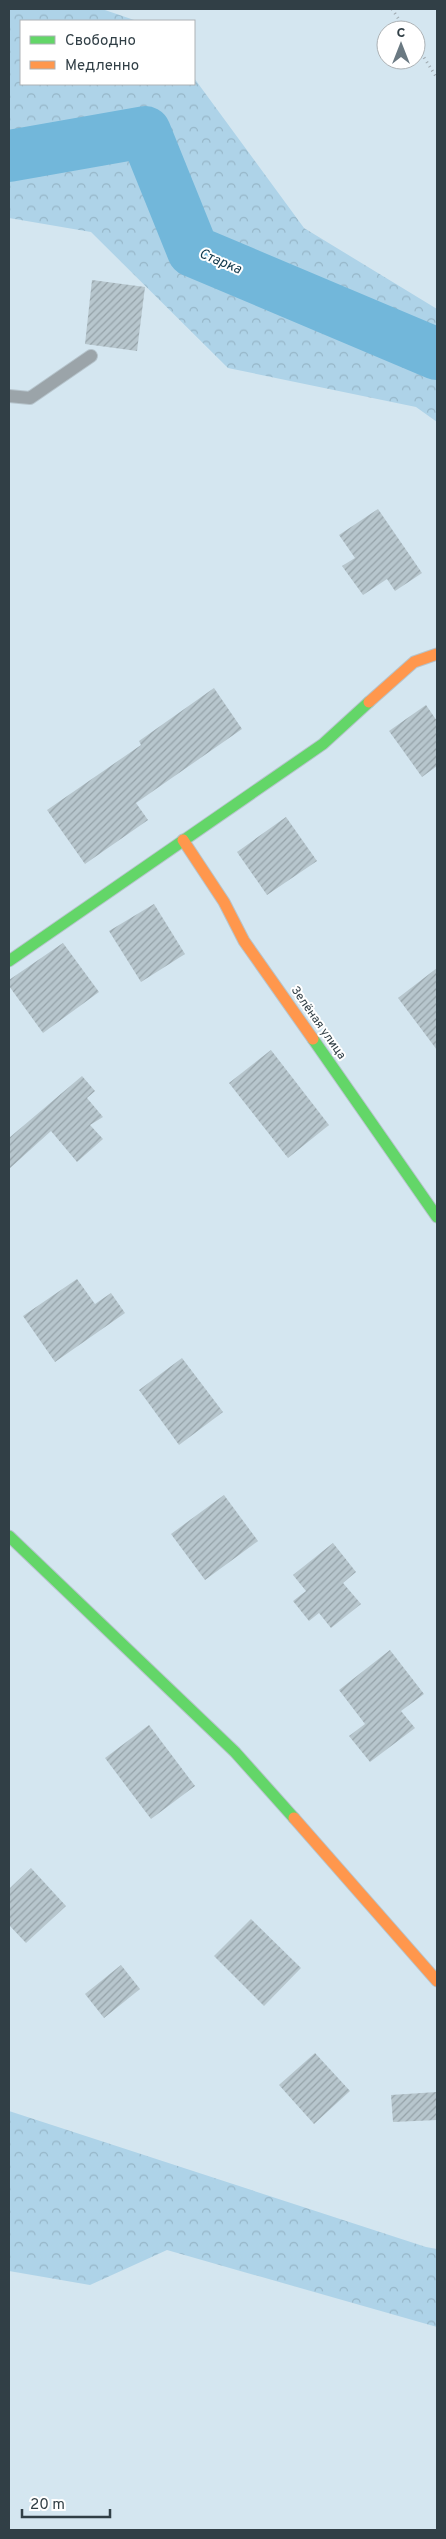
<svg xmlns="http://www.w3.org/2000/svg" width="446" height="2539" viewBox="0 0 446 2539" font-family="Overpass,sans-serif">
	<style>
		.forest { fill: url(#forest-crowns) }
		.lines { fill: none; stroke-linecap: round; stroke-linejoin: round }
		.river { stroke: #72b7da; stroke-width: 52 }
		.building { fill: url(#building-hatch) }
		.lane-casing { stroke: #b6c4cc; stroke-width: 14 }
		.fast-casing { stroke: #b6c4cc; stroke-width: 13 }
		.slow-casing { stroke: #b6c4cc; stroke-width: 13 }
		.path { stroke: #9ea8ae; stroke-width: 3; stroke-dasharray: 1 4; stroke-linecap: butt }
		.lane { stroke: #9ba4a9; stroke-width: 12 }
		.fast { stroke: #63d668; stroke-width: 11 }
		.slow { stroke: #ff974d; stroke-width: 11 }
		.labels { text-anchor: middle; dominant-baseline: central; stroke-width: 4; stroke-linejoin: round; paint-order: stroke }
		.street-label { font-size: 12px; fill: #313f46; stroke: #fff }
		.water-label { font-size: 14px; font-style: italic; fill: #11394c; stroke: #fff }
	</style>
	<defs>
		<pattern id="forest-crowns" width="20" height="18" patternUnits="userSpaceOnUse" patternTransform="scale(1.25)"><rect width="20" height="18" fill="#aed3e8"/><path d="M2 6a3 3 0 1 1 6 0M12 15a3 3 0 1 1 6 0" fill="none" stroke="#96b6c8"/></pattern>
		<pattern id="building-hatch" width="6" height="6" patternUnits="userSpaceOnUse" patternTransform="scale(1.25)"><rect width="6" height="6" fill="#b7c6cd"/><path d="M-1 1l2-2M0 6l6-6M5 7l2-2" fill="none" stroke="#95a2a8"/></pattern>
	</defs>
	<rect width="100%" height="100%" fill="#d4e6f0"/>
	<g class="forest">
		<path d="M9 9H102L137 21H21V84H194V78L304 228 437 309V422L416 407 228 368 91 232 9 218Z"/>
		<path d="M9 2111 426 2247 437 2249V2327L167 2250 90 2285 9 2271Z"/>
	</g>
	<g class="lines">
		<path class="river" d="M9 156 145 132 193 251 437 354"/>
	</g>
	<g class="building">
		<path d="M92 280 145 287 137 351 85 344Z"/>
		<path d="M378 509 422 573 395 591 387 579 363 595 342 566 355 558 339 535Z"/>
		<path d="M214 688 242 729 136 803 148 820 85 864 47 810 141 745 139 741Z"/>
		<path d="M426 705 437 721V766L422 777 389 731Z"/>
		<path d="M286 817 317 861 267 895 237 852Z"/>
		<path d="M154 904 185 954 141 982 109 931Z"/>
		<path d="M63 943 99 992 43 1033 9 986V980Z"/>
		<path d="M437 968V1050L398 998Z"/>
		<path d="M271 1050 329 1125 288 1158 229 1083Z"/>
		<path d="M82 1076 95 1091 87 1098 103 1117 90 1125 103 1139 77 1162 51 1131 9 1169V1138Z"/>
		<path d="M77 1279 95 1304 111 1293 125 1313 55 1362 23 1316Z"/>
		<path d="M182 1358 223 1412 179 1445 139 1390Z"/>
		<path d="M224 1495 258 1541 205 1580 171 1534Z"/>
		<path d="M333 1543 356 1572 343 1583 361 1604 331 1628 319 1613 309 1621 293 1601 306 1591 293 1575Z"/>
		<path d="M390 1650 424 1694 401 1711 415 1728 370 1762 349 1736 365 1724 339 1690Z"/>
		<path d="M149 1725 195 1786 151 1819 105 1758Z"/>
		<path d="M31 1868 66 1906 26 1943 9 1925V1889Z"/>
		<path d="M251 1919 301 1968 264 2006 214 1956Z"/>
		<path d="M121 1965 140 1989 104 2018 85 1994Z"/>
		<path d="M315 2053 350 2091 314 2124 279 2085Z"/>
		<path d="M437 2092V2120L393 2122 391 2095Z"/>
	</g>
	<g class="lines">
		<defs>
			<path id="lane" d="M9 396 30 398 91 356"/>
			<g id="fast">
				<path d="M9 961 323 744 369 702"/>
				<path d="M313 1039 437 1217"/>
				<path d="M9 1536 235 1752 294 1818"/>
			</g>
			<g id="slow">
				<path d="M369 702 414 662 437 654"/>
				<path d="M183 840 224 902 244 941 313 1039"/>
				<path d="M294 1818 437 1981"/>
			</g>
		</defs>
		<use href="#lane" class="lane-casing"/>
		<use href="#fast" class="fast-casing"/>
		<use href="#slow" class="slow-casing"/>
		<g class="path">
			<path d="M392 9 406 30"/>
			<path d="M416 45 437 78"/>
		</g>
		<use href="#lane" class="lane"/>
		<use href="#fast" class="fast"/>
		<use href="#slow" class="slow"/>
	</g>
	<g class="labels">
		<g class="street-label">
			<text transform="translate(318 1023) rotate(55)">Зелёная улица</text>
		</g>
		<g class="water-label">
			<text transform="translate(220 262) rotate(23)">Старка</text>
		</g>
	</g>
	<rect width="446" height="2539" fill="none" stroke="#313f46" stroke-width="20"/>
	<rect x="20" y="20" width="175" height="65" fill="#ffffff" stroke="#adb2b5"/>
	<rect x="30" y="36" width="25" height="8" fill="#63d668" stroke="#adb2b5"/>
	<text x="65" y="45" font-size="15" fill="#313f46">Свободно</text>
	<rect x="30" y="61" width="25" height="8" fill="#ff974d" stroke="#adb2b5"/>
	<text x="65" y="70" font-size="15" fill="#313f46">Медленно</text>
	<g transform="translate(401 45)"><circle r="24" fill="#ffffff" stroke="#adb2b5"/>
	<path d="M0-4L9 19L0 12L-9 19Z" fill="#6a7982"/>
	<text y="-8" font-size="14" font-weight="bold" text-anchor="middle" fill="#313f46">С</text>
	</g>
	<path d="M22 2509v8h88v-8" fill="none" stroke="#313f46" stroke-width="2.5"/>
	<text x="30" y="2509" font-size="15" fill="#313f46" stroke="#ffffff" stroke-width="4" paint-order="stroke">20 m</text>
</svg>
